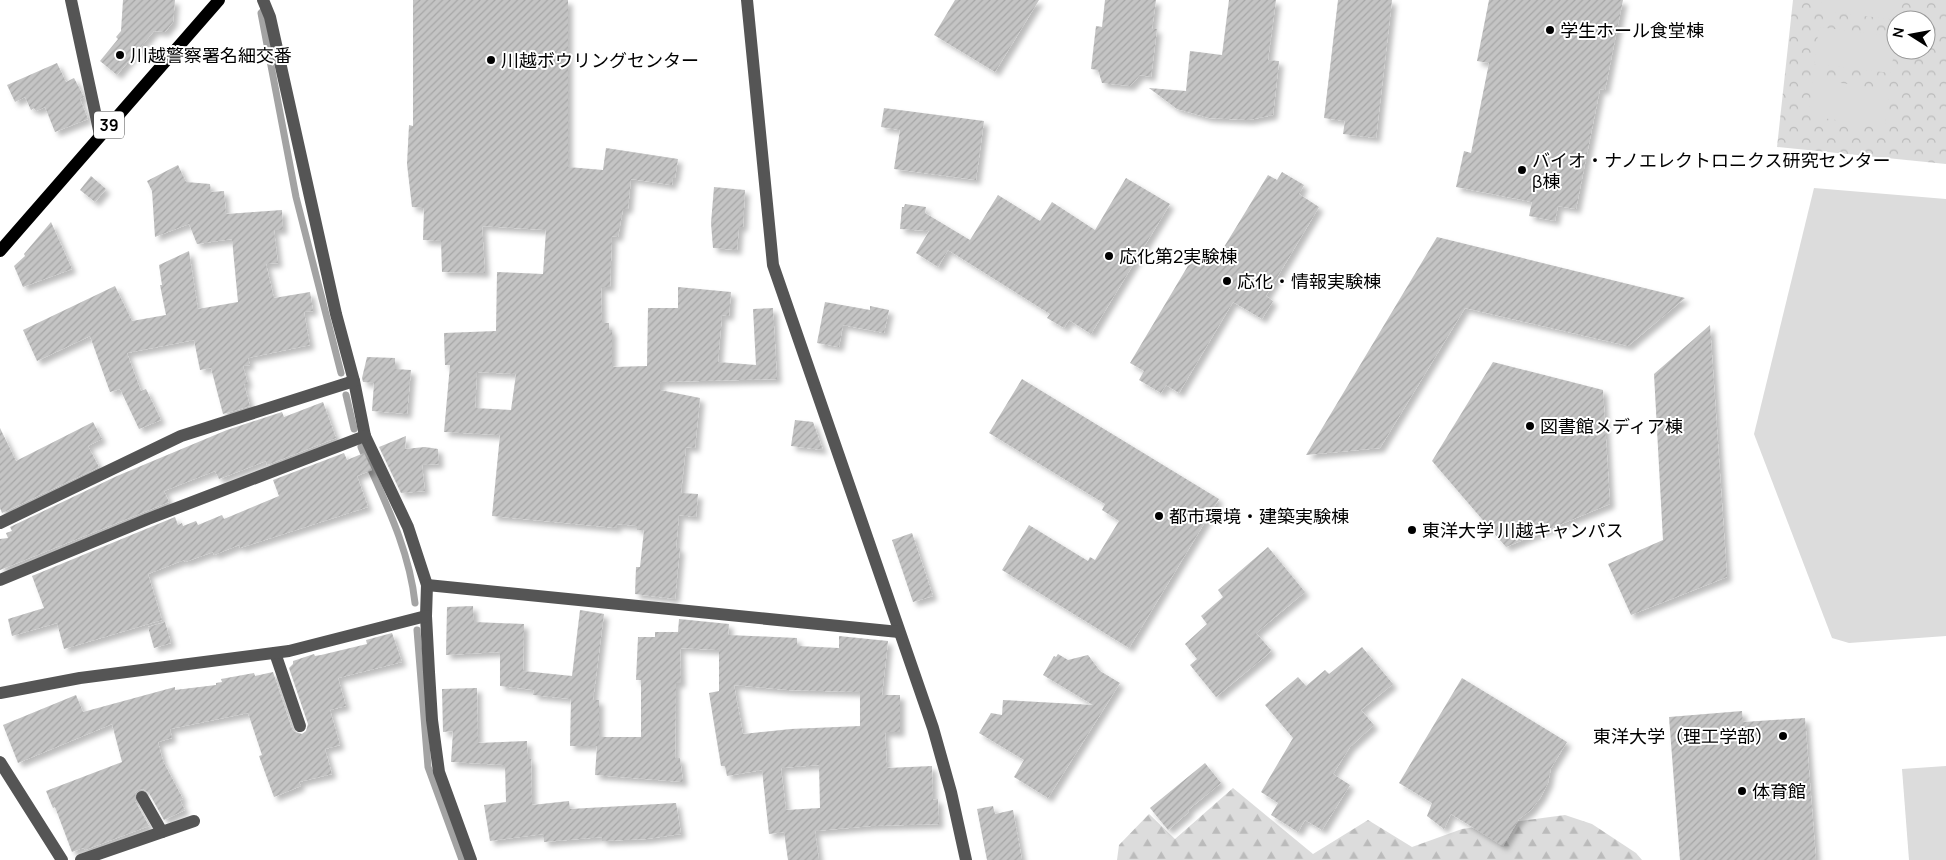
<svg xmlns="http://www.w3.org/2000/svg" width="1946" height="860" viewBox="0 0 1946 860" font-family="Manrope,'Noto Sans JP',sans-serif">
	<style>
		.forest { fill: url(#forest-firs) }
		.park { fill: url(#park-crowns); fill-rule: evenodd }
		.pitch { fill: #dcdcdc }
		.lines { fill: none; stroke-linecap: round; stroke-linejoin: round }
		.stream { stroke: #a3a3a3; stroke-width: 7 }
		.building { fill: url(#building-hatch); fill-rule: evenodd; filter: url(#shadow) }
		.minor { stroke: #555; stroke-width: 12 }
		.major { stroke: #000; stroke-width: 12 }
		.poi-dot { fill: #000; stroke: #fff; stroke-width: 2 }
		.labels { text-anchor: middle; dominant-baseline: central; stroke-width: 4; stroke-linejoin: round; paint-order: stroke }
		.shield { fill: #fff; stroke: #4c4c4c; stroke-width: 1 }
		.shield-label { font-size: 16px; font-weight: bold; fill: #000 }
		.poi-label { font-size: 18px; fill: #000; stroke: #fff; text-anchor: start }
	</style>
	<defs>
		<pattern id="forest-firs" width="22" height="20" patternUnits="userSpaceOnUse" patternTransform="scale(1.25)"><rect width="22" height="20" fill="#dcdcdc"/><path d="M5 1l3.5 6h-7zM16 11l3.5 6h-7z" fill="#bbb"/></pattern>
		<pattern id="park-crowns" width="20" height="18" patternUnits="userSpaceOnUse" patternTransform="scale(1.25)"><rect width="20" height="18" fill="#dcdcdc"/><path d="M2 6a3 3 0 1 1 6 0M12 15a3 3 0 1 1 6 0" fill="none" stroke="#bbb"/></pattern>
		<pattern id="building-hatch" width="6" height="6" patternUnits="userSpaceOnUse" patternTransform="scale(1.25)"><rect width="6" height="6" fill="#c4c4c4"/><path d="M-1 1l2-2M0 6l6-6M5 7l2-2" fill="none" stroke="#a7a7a7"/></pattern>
		<filter id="shadow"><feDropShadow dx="4.5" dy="4.5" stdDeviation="2.5" flood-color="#0004"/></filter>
	</defs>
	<rect width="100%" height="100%" fill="#fff"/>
	<path class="forest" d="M1233 788 1313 854 1368 820 1412 847 1462 829 1565 815 1592 824 1636 853 1642 860H1117L1119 845 1149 814 1175 839Z"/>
	<path class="park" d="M1793 0H1946V164L1777 147ZM1896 20H1926V50H1896Z"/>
	<g class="pitch">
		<path d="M1822 0H1900L1898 20 1821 11Z"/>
		<path d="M1819 27 1896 37 1891 73 1814 64Z"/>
		<path d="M1813 79 1890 90 1885 127 1808 116Z"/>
		<path d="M1814 188 1946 199V636L1849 643 1832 638 1754 434Z"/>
		<path d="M1946 766V860H1909L1902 769Z"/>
	</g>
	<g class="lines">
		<g class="stream">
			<path d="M265 9 261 13 296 197 341 373"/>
			<path d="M346 395 354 429"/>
			<path d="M361 447C383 498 409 547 415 603"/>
			<path d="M417 630 428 767 462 860"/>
		</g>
	</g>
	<g class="building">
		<path d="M123 0H175L173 22 165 32 154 31 117 75 100 61 118 39 116 37 121 31Z"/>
		<path d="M413 0H568V167L603 170 606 148 678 159 675 178H673L672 185 631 179 628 209H623L618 237 612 236 610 287H601L602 323H609V330H612V367L647 366 648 308H678V287L731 292 729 316 722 315 718 362 756 365 753 309 773 308 777 379 660 382V390L700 398 695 448 686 447 681 493 698 494 696 517 679 515 676 548H680L675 599 635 594 636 567H640L644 530H637V526L617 524V528L492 516 500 435 444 432 450 365H445L444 333 496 331 497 272 543 274 546 230 482 226 485 273 442 272 441 241 423 240 424 208 412 207 407 164 409 125 413 126ZM477 372 516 374 511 410 475 408Z"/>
		<path d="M955 0H1039L995 72 934 35Z"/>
		<path d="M1105 0H1156L1152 29H1157L1151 77 1140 75 1130 86 1102 83 1098 70 1091 69 1096 26 1102 27Z"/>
		<path d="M1229 0H1276L1268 60 1279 61 1273 115 1249 120 1209 118 1177 109 1149 88 1186 91 1190 51 1222 55Z"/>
		<path d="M1338 0H1392L1376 138 1343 134 1345 121 1324 118Z"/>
		<path d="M1489 0H1623L1605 90 1600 89 1576 209 1558 206 1555 221 1529 216 1532 202 1456 187 1464 151 1471 153 1489 63 1477 61Z"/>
		<path d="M57 63 66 82 74 78 84 97 80 99 88 119 55 132 45 107 36 111 34 108 31 110 25 97 15 102 7 85Z"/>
		<path d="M884 108 984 121 976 180 894 169 900 130 881 127Z"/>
		<path d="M178 165 186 182 210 184 211 192 224 191 226 214 282 210 283 230H274L278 263 266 264 274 298 310 292 313 311 304 312 310 345 248 358 250 365 243 366 248 384H244L250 406 223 414 211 368 200 370 194 340 127 353 141 391 146 389 161 420 139 429 120 389 110 392 90 336 37 361 23 330 115 286 132 321 166 315 160 285H162L159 265 189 251 198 309 238 302 232 239 197 244 189 224 155 237 152 191 147 181Z"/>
		<path d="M1282 172 1304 185 1299 194 1319 207 1266 296 1273 301 1262 319 1233 302 1179 393 1166 385 1161 393 1139 380 1144 371 1130 363 1195 254 1213 265 1268 175 1277 180Z"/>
		<path d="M91 176 106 189 95 202 80 190Z"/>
		<path d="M1126 178 1170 204 1091 334 1069 320 1064 328 1047 318 1050 314 948 250 938 267 916 253 929 231 900 229 902 207H904L905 204 926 207 925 213 970 240 998 195 1040 221 1052 202 1095 230Z"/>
		<path d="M714 187 745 190 743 227H739L737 250 713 248 711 223Z"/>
		<path d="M51 222 72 269 23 287 14 266 25 256 24 254Z"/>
		<path d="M1437 237 1685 298 1628 346 1465 308 1380 448 1306 455Z"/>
		<path d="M825 302 870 310V306L889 310 884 333 843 325 839 347 817 343Z"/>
		<path d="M1710 325 1727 577 1631 615 1608 564 1663 540 1654 374Z"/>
		<path d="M367 357 395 358V369L411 370 407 414 372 411 374 383 363 382 362 378Z"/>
		<path d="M1493 362 1603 390 1610 504 1506 547 1432 461Z"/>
		<path d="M1022 379 1219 499 1129 648 1002 570 1029 525 1088 561 1090 557 1095 560 1119 521 1102 510 1105 504 989 433Z"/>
		<path d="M323 402 336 438 267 465 266 461 219 479 215 471 164 491 169 502 0 570V539L8 538 6 533 12 531 10 527 117 476 227 430 282 412 284 417Z"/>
		<path d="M795 420 813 422 823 450 791 446Z"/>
		<path d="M93 422 102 439 88 446 99 467 2 513 0 508V428L16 461Z"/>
		<path d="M406 436 405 449 425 447 438 449 439 464 422 465 425 491 401 493 379 447Z"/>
		<path d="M344 453 347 460 364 453 372 470 357 476 368 507 240 548 239 545 214 555 213 552 185 562 184 560 148 574 162 620 64 649 57 623 12 636 8 619 44 608 32 576 175 517 178 525 182 523 183 526 196 521 198 525 222 515 224 519 279 496 273 480Z"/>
		<path d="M912 533 933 596 913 602 892 540Z"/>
		<path d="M1268 547 1305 592 1256 633 1271 650 1268 654 1216 697 1190 665 1197 659 1185 644 1207 624 1201 616 1223 597 1218 590Z"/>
		<path d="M473 606 474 622 524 624 523 671 572 676 580 610 604 614 593 700H599V737H641V680H636L638 637H655V632H678L679 619 729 624 728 635 797 638V646L839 648V636L888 641 882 695H900V732H885L887 768 932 766 933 800 938 799 939 824 871 826 815 831 819 860H788L784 832 769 834 762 770 727 776 725 766H721L709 693 719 691V650L680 648 681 683H676L675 758H680L683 782 595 775 597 746H570L571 699 533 695 534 690 500 686V652L446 655 447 607ZM734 685 788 690 860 692V726L791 729 743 734ZM819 765 820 808 786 810 781 768Z"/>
		<path d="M165 622 171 643 154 648 148 627Z"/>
		<path d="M392 633 402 662 338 678 346 706 330 710 340 745 325 749 332 774 299 782 301 786 274 797 259 756 262 755 248 713 170 729 172 738 158 742 163 761 183 799 180 800 185 810 164 820 149 793 143 789 138 790 135 793V801L149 826 85 850 83 848 72 852 55 807 53 808 46 791 122 762 112 724 18 763 3 725 76 695 83 712 175 687V690L216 685V683L222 682 221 679 254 673 255 676 273 672 292 729 295 732 302 734 306 731 308 724 289 668 293 664V661L314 654 315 656 321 655 367 644 366 640Z"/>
		<path d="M1362 647 1393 684 1361 710 1374 725 1350 747 1333 774 1350 785 1322 830 1305 820 1298 832 1271 815 1278 803 1261 792 1293 738 1265 705 1298 677 1306 686 1325 670 1329 674Z"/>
		<path d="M1058 654 1068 660 1088 655 1100 671 1120 683 1048 798 1014 777 1024 760 979 733 991 713 1002 715 1003 700 1093 705 1043 675 1054 656 1056 657Z"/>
		<path d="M1462 678 1567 742 1551 768 1548 783 1541 797 1531 810 1519 819 1503 846 1451 814 1444 829 1427 816 1432 803 1399 783Z"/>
		<path d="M477 688 478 743 527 741 528 759H531L532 805 569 801 570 809 676 803 681 834 646 839 602 841V837L544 842 543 834 490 841 484 805 506 802 505 765 451 762 453 731 443 732 442 689Z"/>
		<path d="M1742 711 1743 722 1805 718 1816 860H1680L1669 717Z"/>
		<path d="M1205 763 1221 783 1188 810 1189 812 1168 830 1150 808Z"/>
		<path d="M993 806 995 814 1013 810 1022 860H987L977 809Z"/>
	</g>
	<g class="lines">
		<g class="minor">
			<path d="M71 0 100 135"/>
			<path d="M263 0 270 17 336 314 354 381 365 436 408 527 427 585 426 616 429 672 432 720 439 772 471 860"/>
			<path d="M747 0 773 265 933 728 951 792 966 860"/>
			<path d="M0 523 181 436 354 381"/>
			<path d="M0 580 148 519 365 436"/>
			<path d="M427 585 899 632"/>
			<path d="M275 653 300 726"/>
			<path d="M0 693 80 678 289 651 426 616"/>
			<path d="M0 762 62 860"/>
			<path d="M142 797 162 832"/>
			<path d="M81 860 194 821"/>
		</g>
		<path class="major" d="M0 251 219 0"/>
	</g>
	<g class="poi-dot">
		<circle cx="1550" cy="30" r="5"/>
		<circle cx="120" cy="55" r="5"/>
		<circle cx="491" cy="60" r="5"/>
		<circle cx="1522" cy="170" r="5"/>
		<circle cx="1109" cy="256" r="5"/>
		<circle cx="1227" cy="281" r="5"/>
		<circle cx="1530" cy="426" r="5"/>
		<circle cx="1159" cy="516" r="5"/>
		<circle cx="1412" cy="530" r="5"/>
		<circle cx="1783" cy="736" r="5"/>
		<circle cx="1742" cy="791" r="5"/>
	</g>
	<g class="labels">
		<rect class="shield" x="94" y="111.5" width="30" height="27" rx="4"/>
		<g class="shield-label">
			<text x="109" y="125">39</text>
		</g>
		<g class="poi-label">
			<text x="1560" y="30">学生ホール食堂棟</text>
			<text x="130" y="55">川越警察署名細交番</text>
			<text x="501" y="60">川越ボウリングセンター</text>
			<text x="1532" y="160">バイオ・ナノエレクトロニクス研究センター<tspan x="1532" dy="21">β棟</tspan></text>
			<text x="1119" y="256">応化第2実験棟</text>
			<text x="1237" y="281">応化・情報実験棟</text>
			<text x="1540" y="426">図書館メディア棟</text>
			<text x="1169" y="516">都市環境・建築実験棟</text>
			<text x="1422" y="530">東洋大学 川越キャンパス</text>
			<text x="1773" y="736" text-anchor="end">東洋大学（理工学部）</text>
			<text x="1752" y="791">体育館</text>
		</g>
	</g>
	<g transform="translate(1911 35) rotate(281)"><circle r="24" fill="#ffffff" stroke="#999999"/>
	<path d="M0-4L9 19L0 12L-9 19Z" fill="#000000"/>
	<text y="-8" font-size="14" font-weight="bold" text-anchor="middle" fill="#000000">N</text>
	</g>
</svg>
